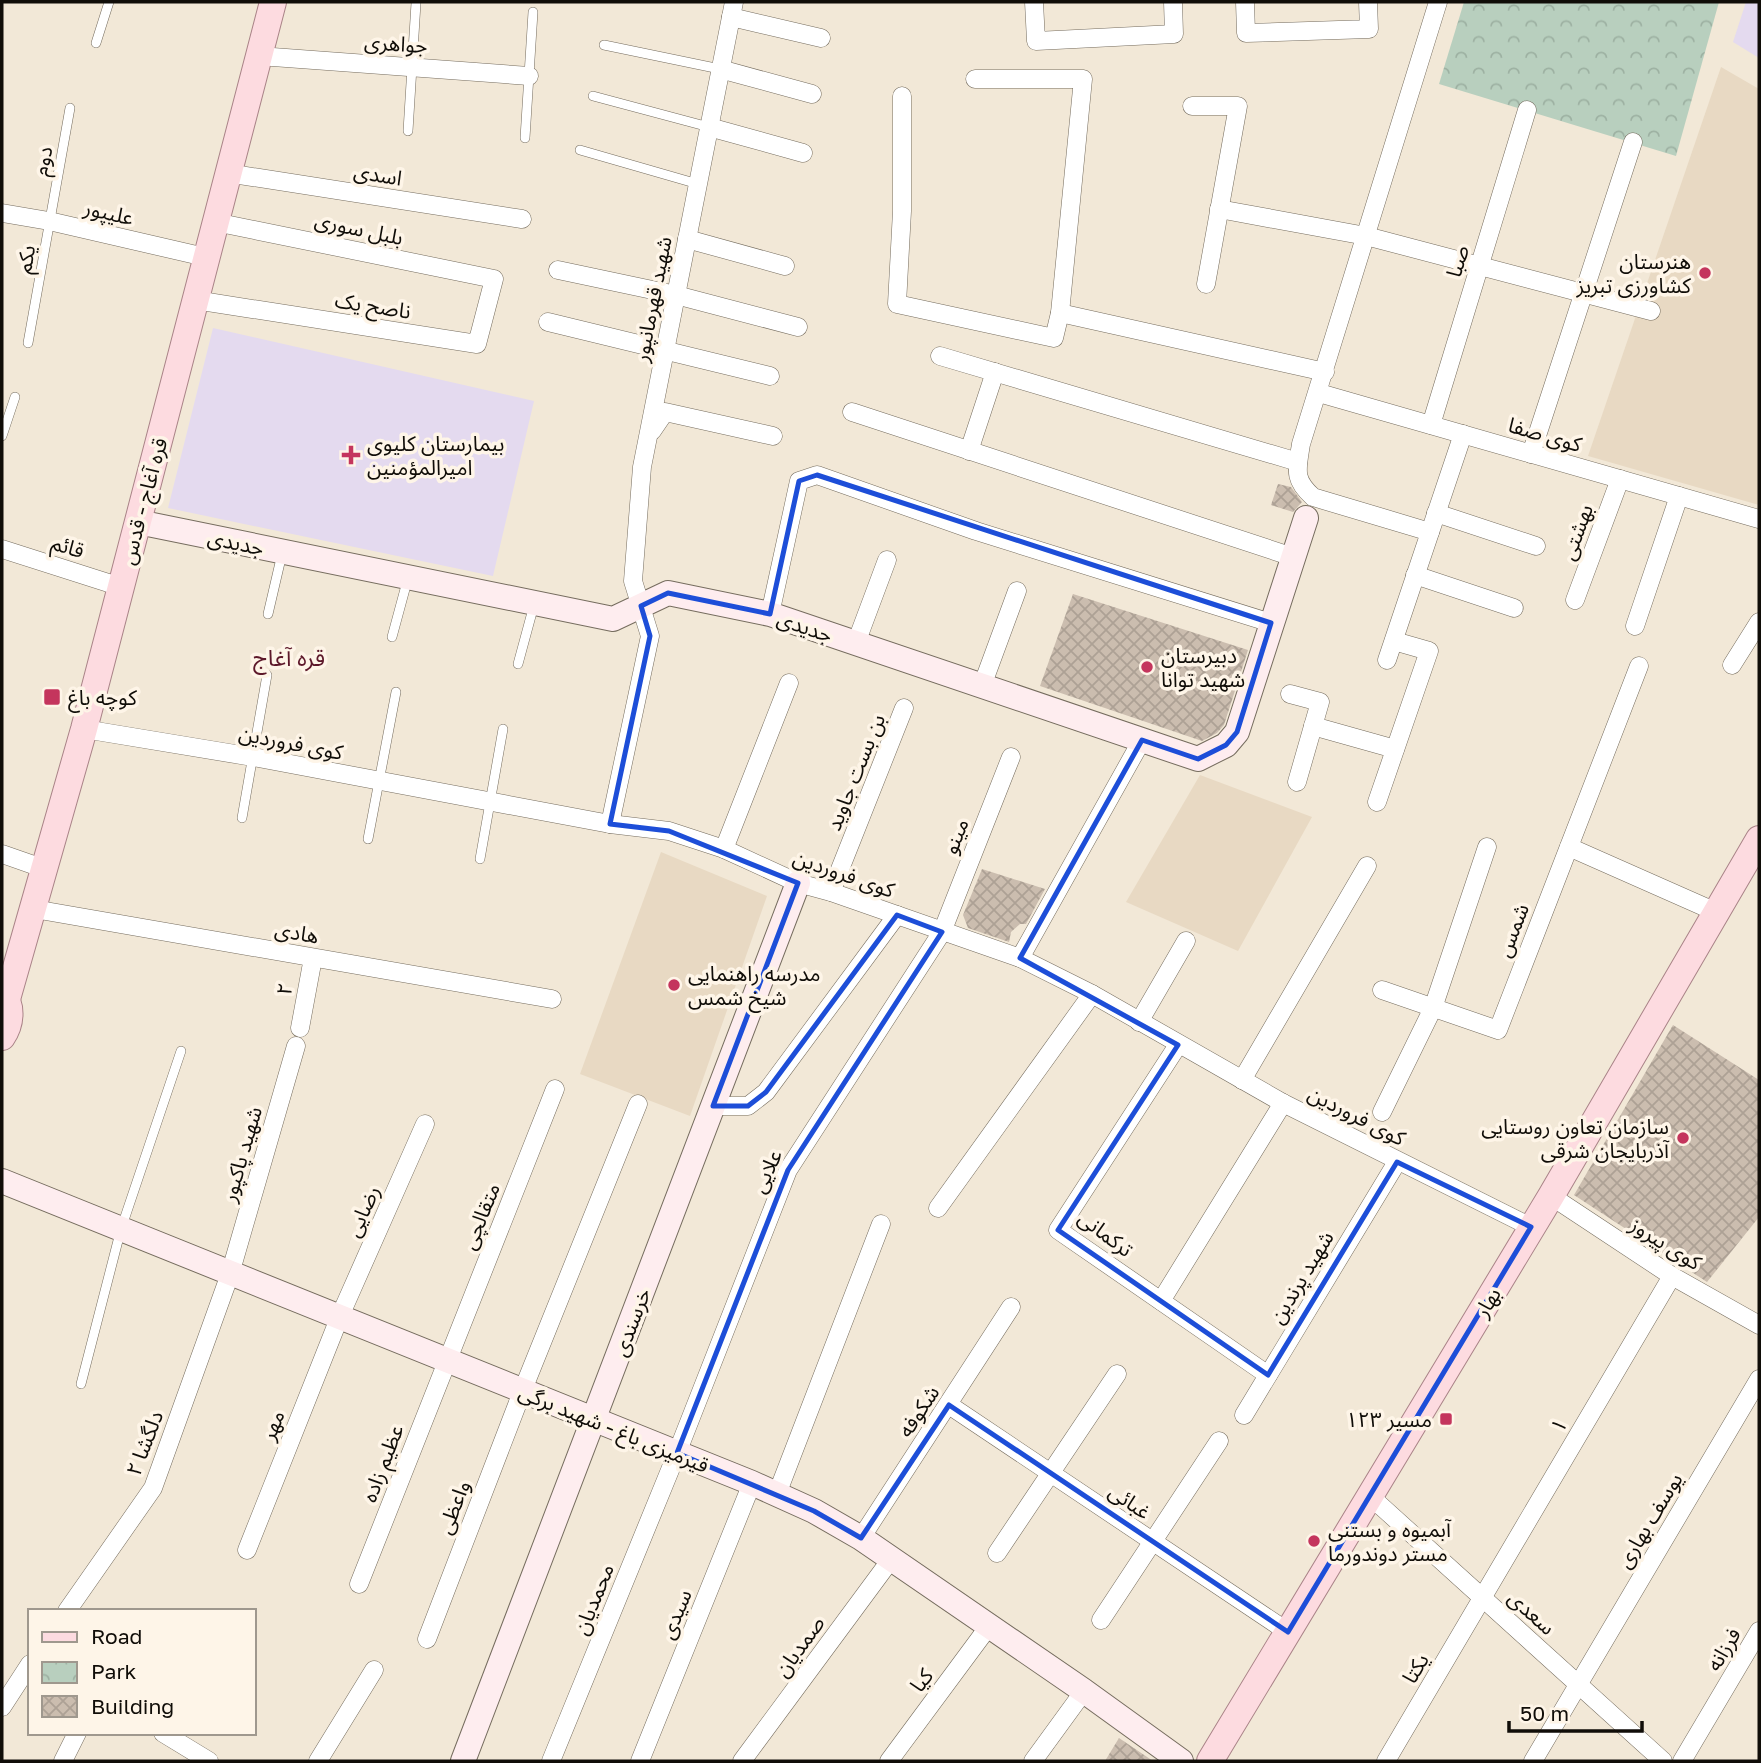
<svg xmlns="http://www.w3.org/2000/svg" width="1761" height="1763" viewBox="0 0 1761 1763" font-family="'Golos Text','Noto Sans Arabic',sans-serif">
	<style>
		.built { fill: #e8d9c3 }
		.medical { fill: #e4daef }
		.park { fill: url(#park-crowns) }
		.building { fill: url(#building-cross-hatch) }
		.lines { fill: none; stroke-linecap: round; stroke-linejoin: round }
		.lane-casing { stroke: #756c5e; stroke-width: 10 }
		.street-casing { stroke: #756c5e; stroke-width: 19 }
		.secondary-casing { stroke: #756c5e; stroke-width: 26 }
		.primary-casing { stroke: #a98387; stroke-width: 28 }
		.lane { stroke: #fff; stroke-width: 9 }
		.street { stroke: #fff; stroke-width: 18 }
		.secondary { stroke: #feedef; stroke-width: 24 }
		.primary { stroke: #fddbe0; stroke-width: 26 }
		.marked { fill: none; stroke: #1d4ed8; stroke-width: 5; stroke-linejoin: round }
		.poi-dot { fill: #c4355d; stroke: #fef5e8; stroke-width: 2.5 }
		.labels { text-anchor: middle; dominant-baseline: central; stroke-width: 7; stroke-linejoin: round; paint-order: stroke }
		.street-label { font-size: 21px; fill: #100d08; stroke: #fef5e8 }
		.poi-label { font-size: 21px; fill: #100d08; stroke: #fef5e8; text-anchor: start }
		.neighbourhood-label { font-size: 23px; fill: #5d182a; stroke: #fef5e8 }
	</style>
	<defs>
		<pattern id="park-crowns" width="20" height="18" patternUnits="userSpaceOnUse" patternTransform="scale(1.75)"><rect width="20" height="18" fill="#b8cfbe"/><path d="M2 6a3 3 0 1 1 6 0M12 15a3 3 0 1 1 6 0" fill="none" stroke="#9db1a2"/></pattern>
		<pattern id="building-cross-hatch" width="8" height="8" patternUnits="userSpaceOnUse" patternTransform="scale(1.75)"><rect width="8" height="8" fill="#cbbdaf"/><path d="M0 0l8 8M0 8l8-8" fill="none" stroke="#ada195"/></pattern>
	</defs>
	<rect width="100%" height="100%" fill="#f2e8d7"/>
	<g class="built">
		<path d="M1721 67 1759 89V505L1588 456Z"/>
		<path d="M1200 775 1312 817 1238 951 1126 902Z"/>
		<path d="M661 852 767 896 690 1116 580 1074Z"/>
	</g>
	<g class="medical">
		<path d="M1746 2H1759V58L1733 42Z"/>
		<path d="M213 328 534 401 493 576 168 508Z"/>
	</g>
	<path class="park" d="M1464 2H1719L1676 156 1439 84Z"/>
	<g class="building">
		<path d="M1278 484 1291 487 1302 502 1293 512 1271 505Z"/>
		<path d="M1073 594 1248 650 1224 725 1217 733 1202 741 1040 686Z"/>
		<path d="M982 869 1045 889 1026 924H1020L1011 932 1009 942 968 928 963 915Z"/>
		<path d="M1673 1025 1759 1080V1217L1707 1282 1574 1195Z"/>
		<path d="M1119 1738 1153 1761H1105Z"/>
	</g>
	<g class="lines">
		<defs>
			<g id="lane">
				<path d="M96 43 109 2"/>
				<path d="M604 45 720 69"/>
				<path d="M593 96 709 127"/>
				<path d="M408 131 416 3"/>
				<path d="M525 138 533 12"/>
				<path d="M580 150 698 184"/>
				<path d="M28 343 70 108"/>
				<path d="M2 436 15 397"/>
				<path d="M268 614 282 554"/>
				<path d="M392 637 408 578"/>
				<path d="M518 664 534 605"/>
				<path d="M242 818 267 675"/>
				<path d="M368 839 396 692"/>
				<path d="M480 859 503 729"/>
				<path d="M81 1384 121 1229 181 1051"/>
			</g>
			<g id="street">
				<path d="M1034 2 1036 41 1174 34 1173 2"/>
				<path d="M1245 2 1246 33 1369 29 1368 2"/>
				<path d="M731 17 821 38"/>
				<path d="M259 56 529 76"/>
				<path d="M720 69 812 94"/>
				<path d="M902 96V211L897 304 1054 338 1060 313 1083 79H975"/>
				<path d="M1192 106H1238L1206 284"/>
				<path d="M709 127 803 153"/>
				<path d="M227 173 522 219"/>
				<path d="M1219 209 1366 236 1651 311"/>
				<path d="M2 213 49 221 205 257"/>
				<path d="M687 239 785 266"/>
				<path d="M558 270 676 295 798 327"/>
				<path d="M195 300 477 344 494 279 215 222"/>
				<path d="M1060 313 1325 372"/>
				<path d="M548 322 770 376"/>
				<path d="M940 356 1298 462"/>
				<path d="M1319 393 1759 519"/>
				<path d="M852 412 1293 557"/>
				<path d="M1431 425 1527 110"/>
				<path d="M652 431 665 412 773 436"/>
				<path d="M969 451 995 372"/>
				<path d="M1531 454 1633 142"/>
				<path d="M1436 513 1536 546"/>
				<path d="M1430 532 1313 497C1293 479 1297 470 1301 444L1438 2"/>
				<path d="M2 549 121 587"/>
				<path d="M1415 575 1514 608"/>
				<path d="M1575 600 1620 479"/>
				<path d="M770 614 799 481 817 475 976 531 1271 623"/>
				<path d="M1635 626 1679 496"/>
				<path d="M856 643 887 560"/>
				<path d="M1387 660 1463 434"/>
				<path d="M1732 665 1759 622"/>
				<path d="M982 686 1017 591"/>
				<path d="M1290 694 1320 702 1297 782"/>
				<path d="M1313 726 1395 749"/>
				<path d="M84 729 253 757 610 824 669 831 724 849 798 883 831 892 1020 958 1092 994 1283 1103 1531 1227"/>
				<path d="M1377 802 1429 651 1394 641"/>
				<path d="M610 824 650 636 633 581 642 467 734 2"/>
				<path d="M1569 847 1716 912"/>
				<path d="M724 849 789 683"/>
				<path d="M2 854 45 869"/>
				<path d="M831 892 904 708"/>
				<path d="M34 909 552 999"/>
				<path d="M1020 958 1142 740"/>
				<path d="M1382 990 1498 1030 1639 666"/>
				<path d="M1139 1022 1186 941"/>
				<path d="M300 1028 313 958"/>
				<path d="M1178 1045 1058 1230 1268 1375"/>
				<path d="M1242 1080 1367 866"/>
				<path d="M713 1106H748L766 1092 897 915"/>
				<path d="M1382 1112 1433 1008 1487 847"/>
				<path d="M1551 1196 1672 1276 1759 1325"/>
				<path d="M938 1208 1092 994"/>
				<path d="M1161 1301 1283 1103"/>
				<path d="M949 1405 1288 1632"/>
				<path d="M1244 1415 1397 1162"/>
				<path d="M777 1494 881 1224"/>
				<path d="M1371 1497 1663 1761"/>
				<path d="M861 1538 1011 1307"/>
				<path d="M247 1550 340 1316 425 1124"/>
				<path d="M997 1553 1117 1374"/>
				<path d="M359 1584 555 1089"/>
				<path d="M67 1611 153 1488 230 1274 296 1046"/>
				<path d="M1101 1620 1219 1441"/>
				<path d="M427 1639 522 1392 638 1104"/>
				<path d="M2 1707 30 1664"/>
				<path d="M163 1733 209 1761"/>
				<path d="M63 1761 77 1733"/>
				<path d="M318 1761 374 1670"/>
				<path d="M551 1761 677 1453 788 1170 942 932 1011 757"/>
				<path d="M640 1761 752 1483"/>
				<path d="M742 1761 892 1558"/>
				<path d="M889 1761 989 1626"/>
				<path d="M1033 1761 1084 1691"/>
				<path d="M1386 1761 1672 1276"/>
				<path d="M1533 1761 1759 1379"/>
				<path d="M1682 1761 1759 1631"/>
			</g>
			<g id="secondary">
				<path d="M138 522 613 619 668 593 770 614 1198 759 1226 745 1237 732 1306 518"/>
				<path d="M2 1181 752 1483 814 1511 861 1538 1084 1691 1181 1761"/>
				<path d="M463 1761 798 883"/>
			</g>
			<g id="primary">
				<path d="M2 993C13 1006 11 1024 2 1037"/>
				<path d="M7 999 84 729 273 2"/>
				<path d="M1210 1761 1551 1196 1759 839"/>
			</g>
		</defs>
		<use href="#lane" class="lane-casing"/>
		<use href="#street" class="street-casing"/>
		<use href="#secondary" class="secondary-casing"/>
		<use href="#primary" class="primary-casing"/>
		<use href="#lane" class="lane"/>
		<use href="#street" class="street"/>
		<use href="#secondary" class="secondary"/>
		<use href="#primary" class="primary"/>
	</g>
	<path class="marked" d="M817 475 1271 623 1237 732 1226 745 1198 759 1142 740 1020 958 1178 1045 1058 1230 1268 1375 1397 1162 1531 1227 1288 1632 949 1405 861 1538 814 1511 677 1453 788 1170 942 932 897 915 766 1092 748 1106H713L798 883 669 831 610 824 650 636 641 606 668 593 770 614 799 481Z"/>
	<g class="poi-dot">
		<circle cx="1705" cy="273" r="7"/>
		<path d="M347.5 444.5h7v7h7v7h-7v7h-7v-7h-7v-7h7z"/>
		<circle cx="1147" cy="667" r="7"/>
		<rect x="43" y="688" width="18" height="18" rx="3.5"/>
		<circle cx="674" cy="985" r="7"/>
		<circle cx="1683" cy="1138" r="7"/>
		<rect x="1439" y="1412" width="14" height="14" rx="3.5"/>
		<circle cx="1314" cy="1541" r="7"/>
	</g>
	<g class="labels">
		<g class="street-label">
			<text transform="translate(396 43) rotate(4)">جواهری</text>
			<text transform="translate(42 161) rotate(-79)">دوم</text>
			<text transform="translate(378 174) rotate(9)">اسدی</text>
			<text transform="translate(109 212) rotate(13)">علیپور</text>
			<text transform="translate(359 228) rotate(12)">بلبل سوری</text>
			<text transform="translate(25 259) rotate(-80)">یکم</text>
			<text transform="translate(1457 261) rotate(-73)">صبا</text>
			<text transform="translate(652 299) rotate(-79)">شهید قهرمانپور</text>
			<text transform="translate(373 305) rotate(9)">ناصح یک</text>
			<text transform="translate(1545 434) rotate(16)">کوی صفا</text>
			<text transform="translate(143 501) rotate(-75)">قره آغاج - قدس</text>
			<text transform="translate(1576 532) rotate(-70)">بهشتی</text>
			<text transform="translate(236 542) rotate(12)">جدیدی</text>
			<text transform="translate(68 546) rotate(17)">قائم</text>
			<text transform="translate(805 626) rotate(19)">جدیدی</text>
			<text transform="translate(291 742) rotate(11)">کوی فروردین</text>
			<text transform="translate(855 772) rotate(-68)">بن بست جاوید</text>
			<text transform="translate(955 836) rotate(-68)">مینو</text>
			<text transform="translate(844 873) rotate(19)">کوی فروردین</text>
			<text transform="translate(1512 930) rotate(-69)">شمس</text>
			<text transform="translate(297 932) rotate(10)">هادی</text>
			<text transform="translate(284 989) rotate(-80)">۲</text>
			<text transform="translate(1357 1115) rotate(27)">کوی فروردین</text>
			<text transform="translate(241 1154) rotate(-74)">شهید پاکپور</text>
			<text transform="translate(766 1171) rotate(-65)">علایی</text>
			<text transform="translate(362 1211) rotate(-66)">رضایی</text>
			<text transform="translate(480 1216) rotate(-68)">متقالچی</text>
			<text transform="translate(1106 1233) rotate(37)">ترکمانی</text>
			<text transform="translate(1666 1243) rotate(32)">کوی پیروز</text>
			<text transform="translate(1301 1277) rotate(-59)">شهید پرندین</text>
			<text transform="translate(1487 1302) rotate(-59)">بهار</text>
			<text transform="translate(631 1322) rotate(-69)">خرسندی</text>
			<text transform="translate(918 1411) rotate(-57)">شکوفه</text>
			<text transform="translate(272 1425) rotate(-68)">مهر</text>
			<text transform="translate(1558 1425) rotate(-60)">۱</text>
			<text transform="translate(614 1428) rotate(22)">قیرمیزی باغ - شهید برگی</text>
			<text transform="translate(144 1443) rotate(-69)">دلگشا ۲</text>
			<text transform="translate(382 1463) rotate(-69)">عظیم زاده</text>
			<text transform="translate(1130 1501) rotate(34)">غبائی</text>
			<text transform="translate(453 1507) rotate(-69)">واعظی</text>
			<text transform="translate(1649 1520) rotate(-59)">یوسف بهاری</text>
			<text transform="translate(593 1599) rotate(-68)">محمدیان</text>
			<text transform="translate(1532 1612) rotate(42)">سعدی</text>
			<text transform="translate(675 1614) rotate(-68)">سیدی</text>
			<text transform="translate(799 1646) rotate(-54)">صمدیان</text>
			<text transform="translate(1723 1649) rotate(-59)">فرزانه</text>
			<text transform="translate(1415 1668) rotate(-59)">یکتا</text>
			<text transform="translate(921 1680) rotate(-53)">کیا</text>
		</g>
		<g class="poi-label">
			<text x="1691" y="261" text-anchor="end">هنرستان<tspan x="1691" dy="24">کشاورزی تبریز</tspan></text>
			<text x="367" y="443">بیمارستان کلیوی<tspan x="367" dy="24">امیرالمؤمنین</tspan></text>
			<text x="1161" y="655">دبیرستان<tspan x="1161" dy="24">شهید توانا</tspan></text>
			<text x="68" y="697">کوچه باغ</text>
			<text x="688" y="973">مدرسه راهنمایی<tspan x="688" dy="24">شیخ شمس</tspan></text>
			<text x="1669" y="1126" text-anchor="end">سازمان تعاون روستایی<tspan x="1669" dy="24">آذربایجان شرقی</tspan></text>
			<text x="1432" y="1419" text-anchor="end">مسیر ۱۲۳</text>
			<text x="1328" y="1529">آبمیوه و بستنی<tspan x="1328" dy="24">مستر دوندورما</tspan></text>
		</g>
		<g class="neighbourhood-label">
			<text x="289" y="657">قره آغاج</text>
		</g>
	</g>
	<rect width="1761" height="1763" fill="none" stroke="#100d08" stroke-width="7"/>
	<rect x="28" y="1609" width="228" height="126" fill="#fef5e8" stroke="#9f988e" stroke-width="2"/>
	<rect x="42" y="1632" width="35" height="10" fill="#fddbe0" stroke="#9f988e" stroke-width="2"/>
	<text x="91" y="1644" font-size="21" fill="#100d08">Road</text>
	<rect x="42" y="1662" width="35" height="21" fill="url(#park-crowns)" stroke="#9f988e" stroke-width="2"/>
	<text x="91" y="1679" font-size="21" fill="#100d08">Park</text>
	<rect x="42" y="1696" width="35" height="21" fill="url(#building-cross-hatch)" stroke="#9f988e" stroke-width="2"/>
	<text x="91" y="1714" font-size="21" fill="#100d08">Building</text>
	<path d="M1509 1721v10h133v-10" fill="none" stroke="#100d08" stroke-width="3.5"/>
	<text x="1520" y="1721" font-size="21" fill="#100d08" stroke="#fef5e8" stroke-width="5" paint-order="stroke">50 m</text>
</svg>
